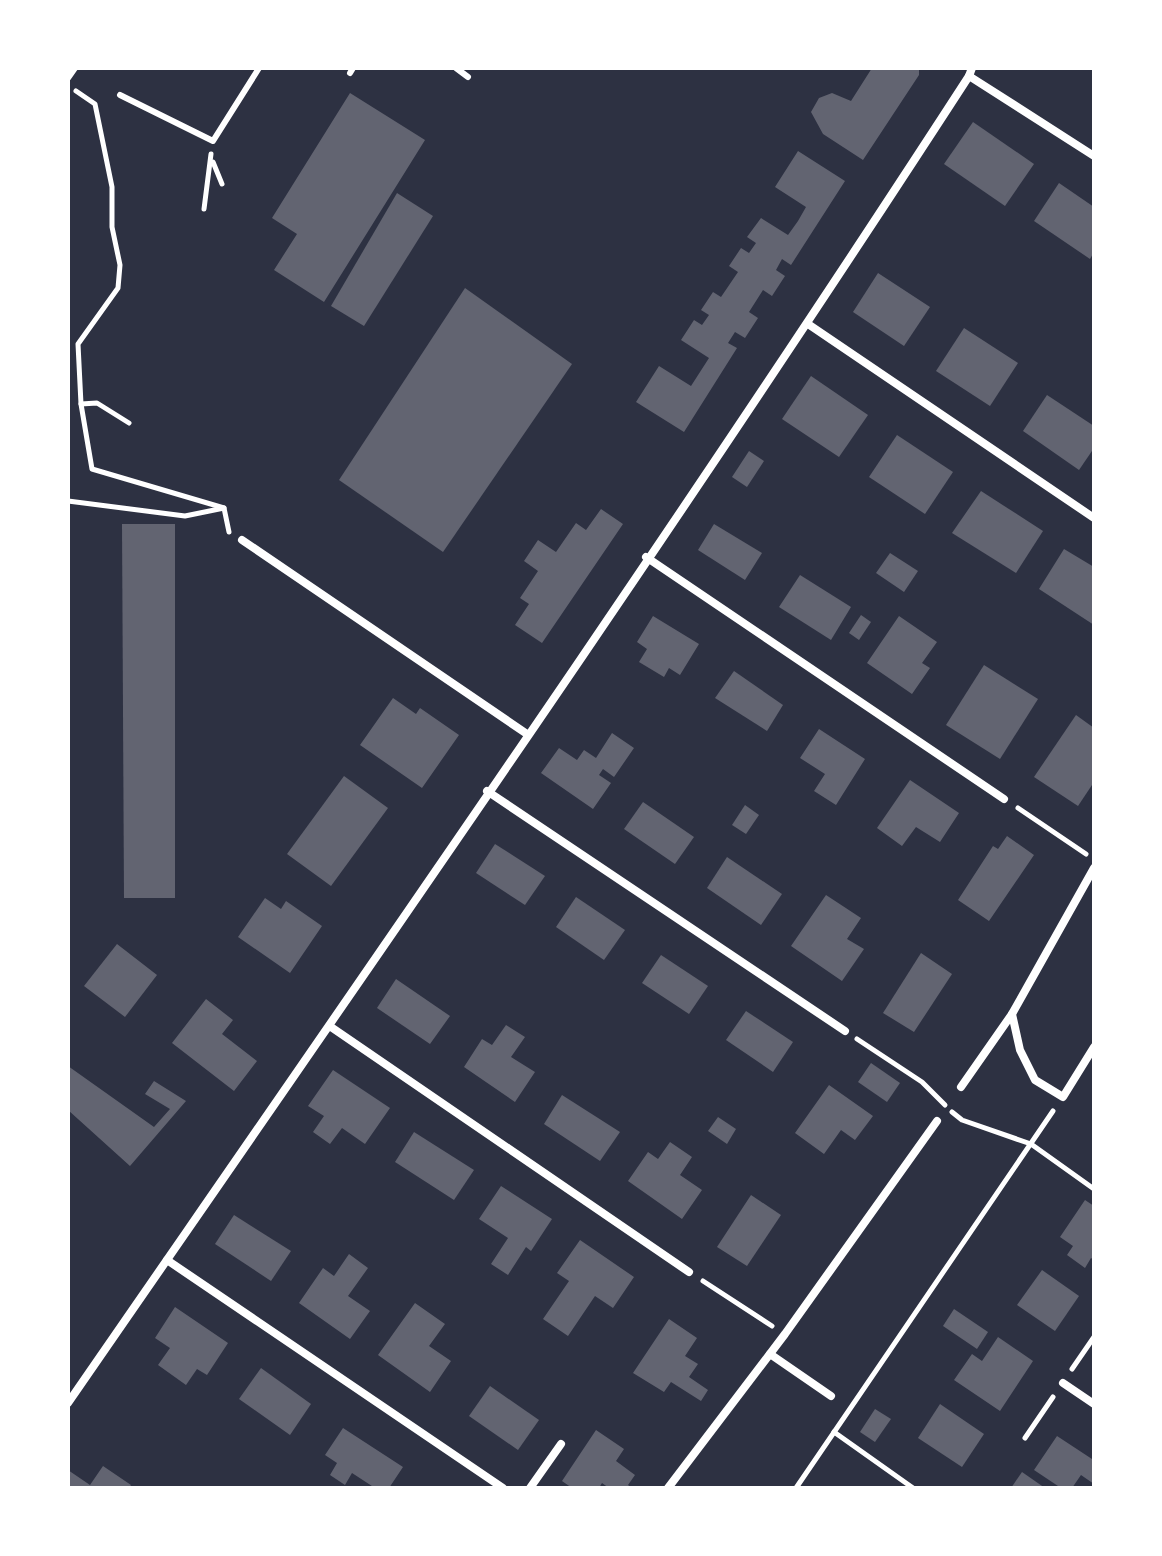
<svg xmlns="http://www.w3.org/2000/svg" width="1162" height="1556" viewBox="0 0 1162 1556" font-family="'Times New Roman',serif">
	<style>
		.building { fill: #626471 }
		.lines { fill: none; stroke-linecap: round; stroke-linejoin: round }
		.path { stroke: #fff; stroke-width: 5 }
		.service { stroke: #fff; stroke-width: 6 }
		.minor { stroke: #fff; stroke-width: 8 }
	</style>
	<rect width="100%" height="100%" fill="#2d3142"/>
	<g class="building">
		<path d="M872 68H919V75L863 160 823 134 811 112 819 98 832 93 851 101Z"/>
		<path d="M350 93 425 140 324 302 274 270 297 234 272 218Z"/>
		<path d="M973 122 1034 164 1005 206 944 164Z"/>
		<path d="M798 151 845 181 791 265 782 259 776 270 785 276 772 296 763 290 749 312 758 318 745 338 735 332 728 343 737 348 684 432 636 402 659 366 691 386 709 358 681 340 694 320 702 325 709 315 701 310 713 292 721 297 738 272 729 266 741 248 749 253 756 243 747 237 761 218 788 235 798 221 806 207 775 187Z"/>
		<path d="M1059 183 1094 207V252L1090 259 1034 221Z"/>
		<path d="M397 193 433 216 364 326 331 306Z"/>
		<path d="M878 273 930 307 904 346 853 312Z"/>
		<path d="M465 288 572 364 443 552 339 480Z"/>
		<path d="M964 328 1018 363 990 406 936 371Z"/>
		<path d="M811 376 868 415 839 457 782 419Z"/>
		<path d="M1047 395 1094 426V448L1079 470 1023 431Z"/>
		<path d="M897 435 953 472 925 514 869 477Z"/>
		<path d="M749 451 764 461 747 487 732 477Z"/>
		<path d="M981 491 1043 531 1016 573 952 533Z"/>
		<path d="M601 509 623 524 542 643 515 625 529 604 520 598 538 571 524 561 538 540 556 552 576 523 586 530Z"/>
		<path d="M122 524H175V898H124Z"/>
		<path d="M714 524 762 553 745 580 698 550Z"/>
		<path d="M1064 549 1094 567V625L1039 589Z"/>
		<path d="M890 553 918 571 904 592 876 573Z"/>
		<path d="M800 575 851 607 831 640 779 607Z"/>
		<path d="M861 615 871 622 859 640 849 633Z"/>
		<path d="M653 616 699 644 680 675 669 668 664 677 639 662 647 649 637 642Z"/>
		<path d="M899 616 937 642 922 663 930 668 912 694 867 663Z"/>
		<path d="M984 665 1038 699 1000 759 946 725Z"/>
		<path d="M734 671 783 705 767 731 715 698Z"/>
		<path d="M393 698 416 714 420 708 459 735 422 788 360 745Z"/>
		<path d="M1076 715 1094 728V782L1078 806 1034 777Z"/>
		<path d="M819 729 865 759 836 805 814 791 825 774 800 758Z"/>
		<path d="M612 733 634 748 614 777 603 769 599 775 611 783 593 809 541 773 559 748 577 760 584 750 596 758Z"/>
		<path d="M344 776 388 808 331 886 287 854Z"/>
		<path d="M910 780 959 813 940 842 916 827 902 846 877 828Z"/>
		<path d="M643 802 694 837 675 864 624 829Z"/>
		<path d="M745 805 759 815 746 834 732 825Z"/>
		<path d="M1007 836 1034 855 989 921 958 900 993 846 998 849Z"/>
		<path d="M495 844 545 876 525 905 476 873Z"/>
		<path d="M727 857 782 894 761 925 707 888Z"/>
		<path d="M826 895 861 918 847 939 864 949 842 981 791 946Z"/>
		<path d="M576 897 625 930 604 960 556 927Z"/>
		<path d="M265 898 281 909 286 901 322 926 290 973 238 937Z"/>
		<path d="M117 944 157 975 125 1017 84 986Z"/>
		<path d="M921 953 952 974 914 1032 883 1013Z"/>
		<path d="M661 955 708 986 689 1014 642 983Z"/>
		<path d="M396 979 450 1016 430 1044 377 1008Z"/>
		<path d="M206 999 233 1020 222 1034 257 1061 234 1091 172 1043Z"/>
		<path d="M746 1011 793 1042 773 1072 726 1040Z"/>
		<path d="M506 1025 525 1037 511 1057 535 1072 515 1102 464 1067 482 1039 492 1045Z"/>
		<path d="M871 1063 900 1083 887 1102 858 1082Z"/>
		<path d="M68 1066 154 1127 170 1109 145 1094 154 1081 186 1101 130 1166 68 1110Z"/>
		<path d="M333 1070 390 1108 365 1144 342 1128 330 1144 313 1132 324 1116 308 1106Z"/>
		<path d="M829 1085 873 1116 855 1140 841 1130 824 1154 795 1133Z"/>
		<path d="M562 1095 620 1132 600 1161 544 1124Z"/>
		<path d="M718 1117 736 1129 727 1144 708 1131Z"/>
		<path d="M414 1132 474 1170 454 1200 395 1162Z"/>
		<path d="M670 1142 692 1157 680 1175 702 1190 682 1219 628 1181 648 1152 658 1159Z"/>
		<path d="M501 1186 552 1219 531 1251 526 1247 508 1275 491 1264 508 1238 479 1219Z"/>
		<path d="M751 1195 781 1215 747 1266 717 1247Z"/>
		<path d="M1085 1200 1094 1206V1260L1091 1258 1085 1268 1067 1255 1073 1246 1060 1237Z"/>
		<path d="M234 1215 291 1251 271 1281 215 1244Z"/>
		<path d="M580 1240 634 1277 613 1308 595 1296 568 1336 543 1319 569 1281 557 1273Z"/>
		<path d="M349 1254 368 1268 348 1296 370 1311 350 1339 299 1303 323 1268 334 1276Z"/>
		<path d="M1042 1270 1079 1296 1055 1331 1017 1305Z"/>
		<path d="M415 1303 445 1324 429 1346 451 1361 430 1392 378 1355Z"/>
		<path d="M175 1307 228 1343 207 1375 197 1369 186 1385 158 1365 170 1348 155 1338Z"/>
		<path d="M954 1309 988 1332 977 1349 943 1326Z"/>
		<path d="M669 1319 697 1338 685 1356 698 1364 689 1377 708 1390 701 1401 671 1382 664 1392 633 1373Z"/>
		<path d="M998 1337 1033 1361 1000 1411 954 1380 972 1354 982 1361Z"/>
		<path d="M261 1368 311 1404 290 1435 239 1399Z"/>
		<path d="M490 1386 539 1420 518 1450 469 1416Z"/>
		<path d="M940 1404 984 1434 962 1467 918 1438Z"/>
		<path d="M875 1409 891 1419 875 1442 860 1432Z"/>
		<path d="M343 1428 403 1467 389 1488H375L352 1473 345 1485 330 1475 337 1463 325 1455Z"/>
		<path d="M596 1430 624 1449 616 1461 635 1475 628 1485 632 1488H609L602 1483 599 1488H572L562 1481Z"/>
		<path d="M1057 1436 1092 1459 1094 1456V1484L1081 1475 1072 1488H1061L1034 1470Z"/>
		<path d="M103 1466 131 1485 129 1488H68V1470L90 1485Z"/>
		<path d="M1022 1472 1045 1488H1011Z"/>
	</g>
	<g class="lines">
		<g class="path">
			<path d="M76 91 95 104 112 187V227L120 265 118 288 78 344 81 404 92 469 224 508"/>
			<path d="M213 162 222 184"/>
			<path d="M204 209 211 154"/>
			<path d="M81 404 97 403 129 423"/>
			<path d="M68 501 185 516 224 508 229 532"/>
			<path d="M1018 808 1086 854"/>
			<path d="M857 1039 922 1082 945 1105"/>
			<path d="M952 1112 962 1120 1031 1144 1094 1189"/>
			<path d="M703 1281 772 1326"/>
			<path d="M1072 1369 1094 1337"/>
			<path d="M834 1432 913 1488"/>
			<path d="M1025 1438 1053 1397"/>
			<path d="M796 1488 1053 1111"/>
		</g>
		<g class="service">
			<path d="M456 68 468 77"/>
			<path d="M350 73 353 68"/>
			<path d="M68 78 75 68"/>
			<path d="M120 95 213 141 259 68"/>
		</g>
		<g class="minor">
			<path d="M972 68 969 76 1094 156"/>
			<path d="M808 324 1094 518"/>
			<path d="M242 540 527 734"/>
			<path d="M646 557 1004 799"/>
			<path d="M487 791 845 1031"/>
			<path d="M1094 868 1012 1014 1020 1050 1035 1080 1063 1097 1094 1047"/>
			<path d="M331 1027 689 1272"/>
			<path d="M961 1087 1012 1014"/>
			<path d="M167 1260 503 1488"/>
			<path d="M770 1354 831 1396"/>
			<path d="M1063 1383 1094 1404"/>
			<path d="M68 1403C372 963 678 525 969 76"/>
			<path d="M530 1488 561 1444"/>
			<path d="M668 1488 785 1334 937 1121"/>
		</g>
	</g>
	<rect width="1162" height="1556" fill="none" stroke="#ffffff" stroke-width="140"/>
</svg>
